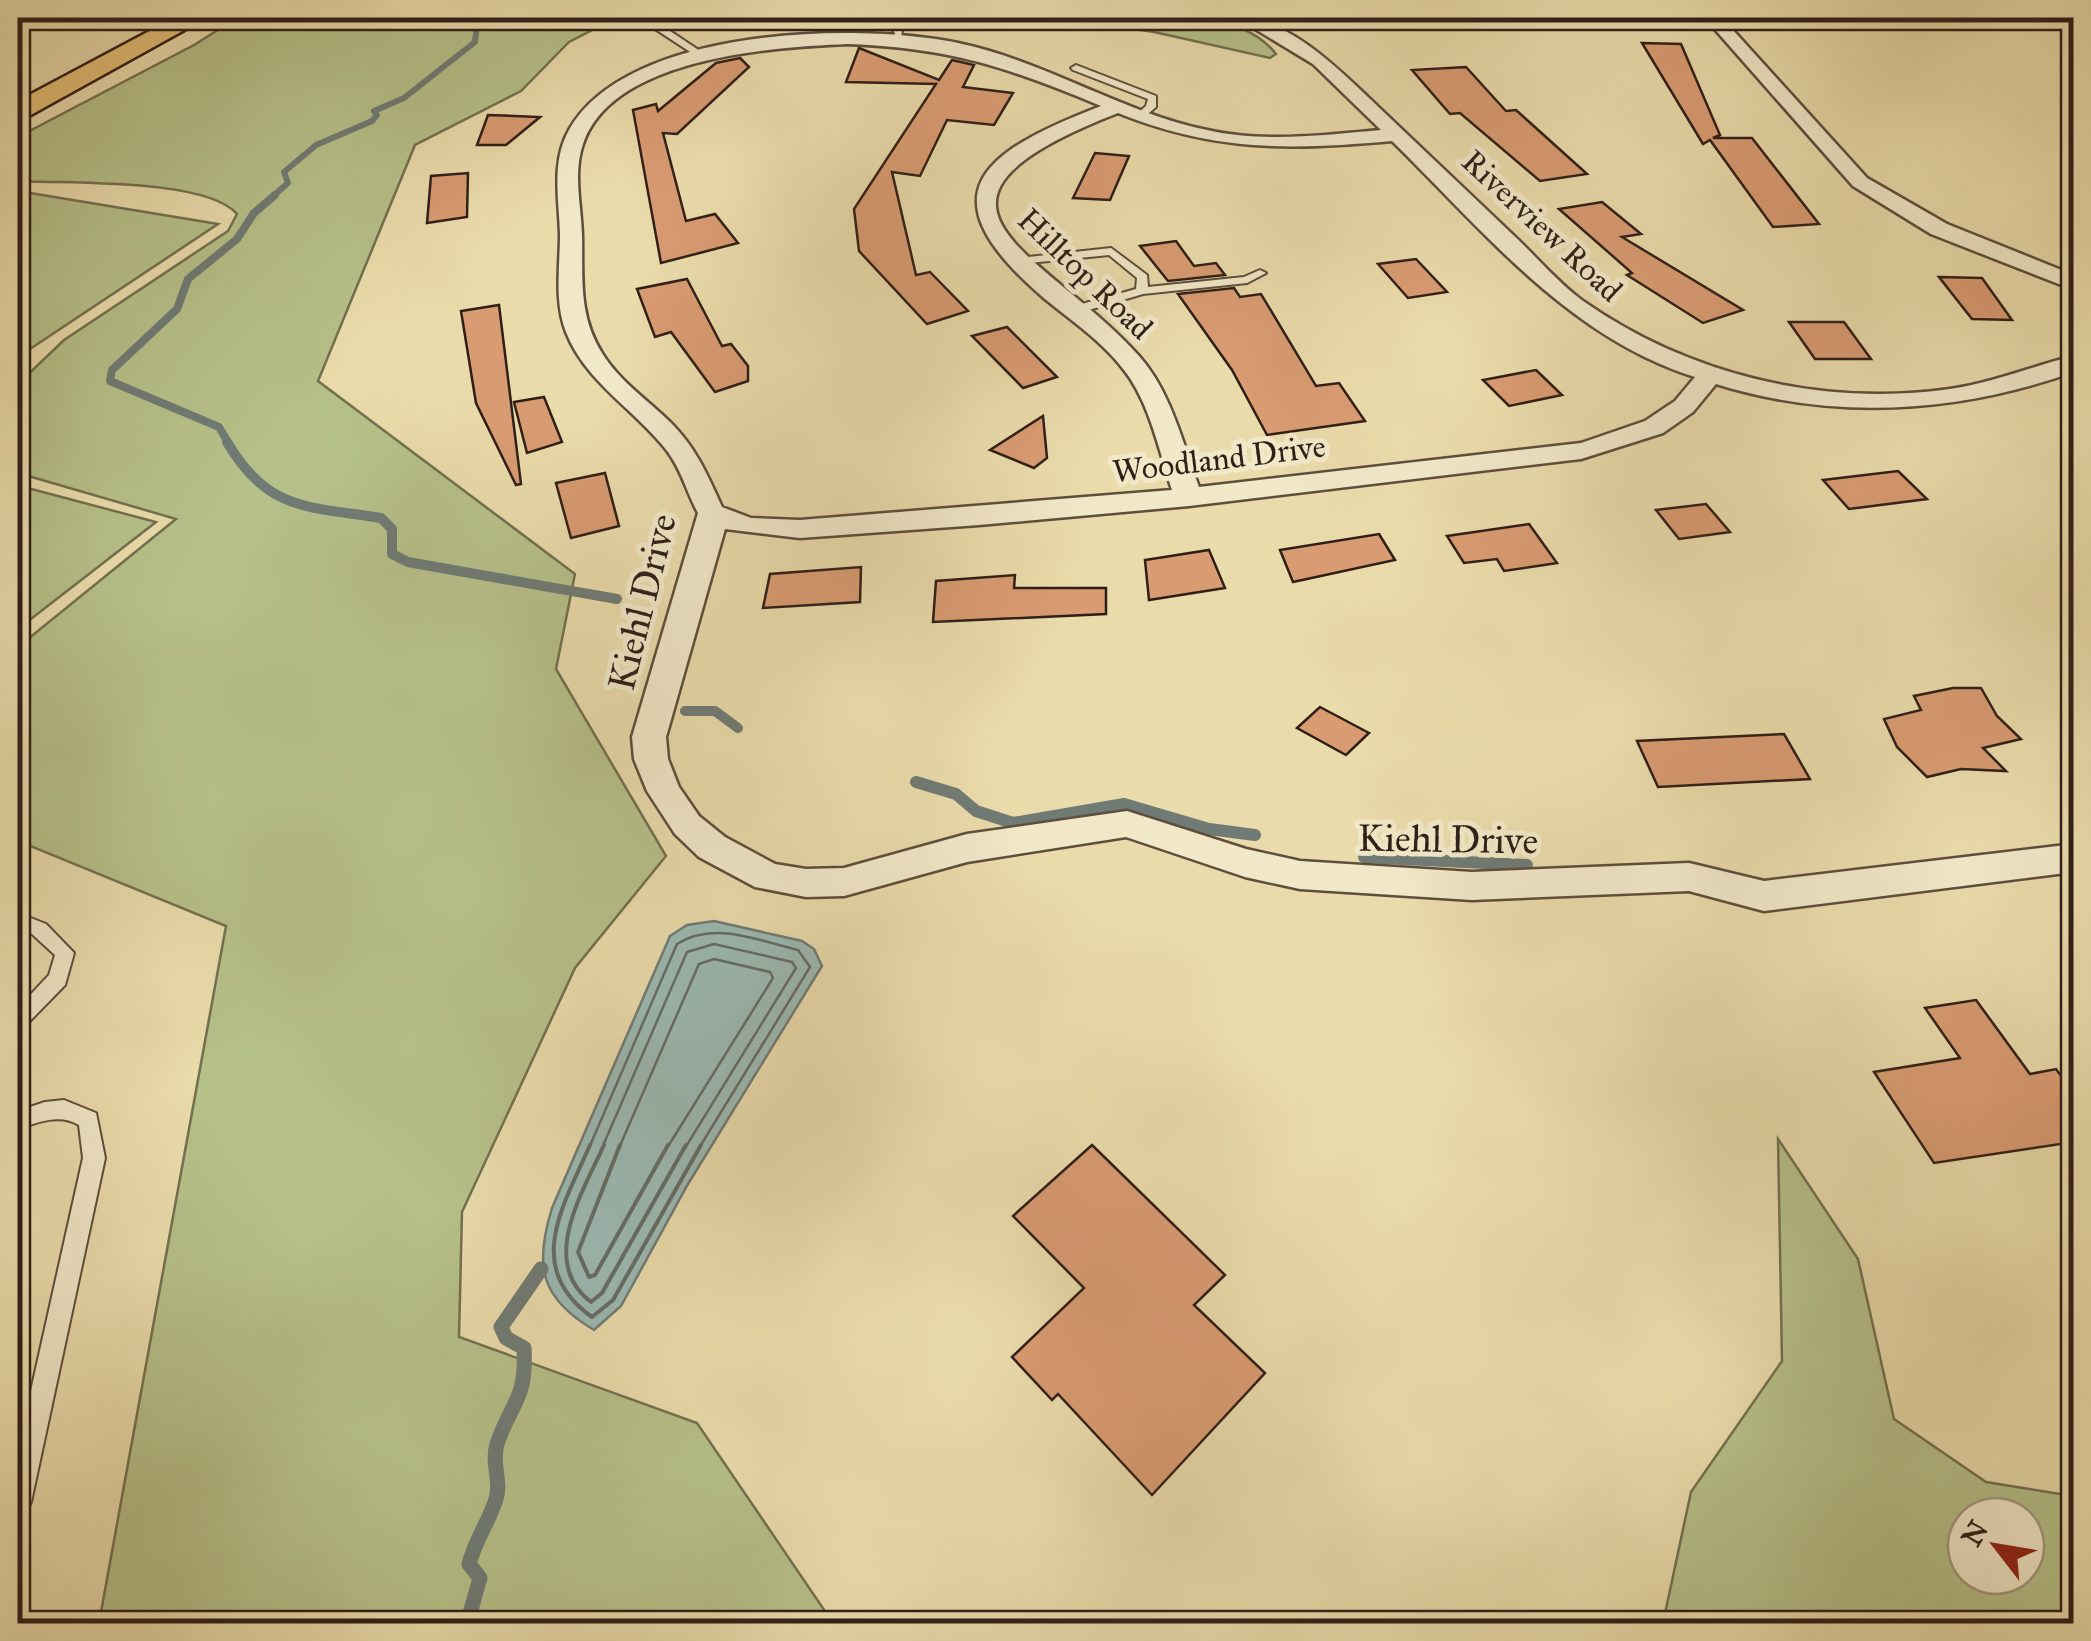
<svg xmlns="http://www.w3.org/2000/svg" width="2091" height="1641" viewBox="0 0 2091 1641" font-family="'IM FELL Great Primer',serif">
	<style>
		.green { fill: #b6c089; stroke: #727050; stroke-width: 2.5; fill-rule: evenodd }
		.water { fill: #9bb9b3; stroke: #707b75; stroke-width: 2.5 }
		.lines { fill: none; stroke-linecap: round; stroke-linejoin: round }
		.shore-far1 { stroke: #656c66; stroke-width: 2.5 }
		.shore { stroke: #656c66; stroke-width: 4 }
		.stream-far4 { stroke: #707b75; stroke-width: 6 }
		.stream-far3 { stroke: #707b75; stroke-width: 8 }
		.stream-far2 { stroke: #707b75; stroke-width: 10 }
		.stream-far1 { stroke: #707b75; stroke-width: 12 }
		.stream { stroke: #707b75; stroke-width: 15 }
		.building { fill: #d99b72; stroke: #2f1f18; stroke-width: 2.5 }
		.lane-casing { stroke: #5e4e3d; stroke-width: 4 }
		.street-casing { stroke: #5e4e3d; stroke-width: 5 }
		.primary-casing { stroke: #2f1f18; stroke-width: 5 }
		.lane { fill: #f1e8c8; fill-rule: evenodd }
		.street { fill: #f1e8c8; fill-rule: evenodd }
		.primary { fill: #e5be76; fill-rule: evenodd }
		.labels { text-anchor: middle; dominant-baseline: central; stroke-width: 10; stroke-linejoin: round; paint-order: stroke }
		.far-street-label { font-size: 32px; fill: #2f1f18; stroke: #f1e8c8 }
		.street-label { font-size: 38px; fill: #2f1f18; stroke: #f1e8c8 }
	</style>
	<rect width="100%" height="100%" fill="#eadbab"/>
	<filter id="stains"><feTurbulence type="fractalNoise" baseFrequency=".002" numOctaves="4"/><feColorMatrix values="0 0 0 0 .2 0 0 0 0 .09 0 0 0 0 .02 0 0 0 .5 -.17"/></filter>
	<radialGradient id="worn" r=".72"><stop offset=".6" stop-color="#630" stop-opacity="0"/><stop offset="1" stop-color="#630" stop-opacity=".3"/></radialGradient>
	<g class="green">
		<path d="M237 18H598L600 26 569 42 521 91 415 145 318 381 575 574 556 669 666 856 575 968 462 1212 459 1337 697 1423 833 1623H99L226 926 18 841V647L176 519 18 473V384L64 340 228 231 237 214C206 178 67 184 18 181V137L194 45Z"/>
		<path d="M1063 18C1125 17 1235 0 1276 54L1270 58 1154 32Z"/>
		<path d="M18 191 218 224 18 357Z"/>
		<path d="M20 486 156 522 18 629V488Z"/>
		<path d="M1778 1139 1858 1259 1894 1419 1986 1482 2073 1496V1623H1663L1691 1492 1782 1361ZM2026 1516V1576H1966V1516Z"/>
	</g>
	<path class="water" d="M714 921 802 941 814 949 822 966 688 1184 621 1306 594 1330C540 1298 534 1266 552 1208L670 936 687 925Z"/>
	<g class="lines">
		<g class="shore-far1">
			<path d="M589 1148 677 944C714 920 759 941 798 950L810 967 699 1148"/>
			<path d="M602 1148 687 952 714 944 792 962 796 968 685 1148"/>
			<path d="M619 1148 699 964 714 959 770 972 773 978 667 1148"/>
		</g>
		<g class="shore">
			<path d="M590 1145C563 1207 523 1268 592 1317L613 1300 701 1145"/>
			<path d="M604 1145C583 1192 538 1262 591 1302L602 1293 686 1145"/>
			<path d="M620 1145 578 1252 589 1277 595 1275 668 1145"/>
		</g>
		<g class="stream-far4">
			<path d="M1208 18H1213"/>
			<path d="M272 197 288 183 284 172 316 145 372 121 377 115 374 111 404 98 475 42 478 18"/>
		</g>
		<path class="stream-far3" d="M229 444 219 427 110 381 112 370 177 309 188 279 237 239 254 213 275 195"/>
		<g class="stream-far2">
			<path d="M227 442C268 512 308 506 381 518L392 529V554L408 562 617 599"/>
			<path d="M685 711H715L738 728"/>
		</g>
		<g class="stream-far1">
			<path d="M916 782 956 794 976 811 1013 823 1124 804 1209 829 1255 835"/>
			<path d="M1364 857 1527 865"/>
		</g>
		<path class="stream" d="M467 1624 480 1578 469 1564C475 1540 489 1522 496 1499 502 1483 491 1463 497 1444 511 1402 527 1400 524 1348L506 1338 501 1327 541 1269"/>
	</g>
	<g class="building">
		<path d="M1642 43 1681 44 1720 135 1713 138H1752L1819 224 1773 227 1710 140 1703 144Z"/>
		<path d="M859 48 939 80 952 60 974 65 963 87 1013 93 994 125 947 120 920 176 892 172 916 275 930 272 968 311 927 324 859 251 854 209 936 84 846 82Z"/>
		<path d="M740 58 749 67 677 134 663 133 686 221 715 214 738 243 661 263 633 110 656 104 658 111 716 63Z"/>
		<path d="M1466 67 1506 111 1516 110 1587 174 1540 181 1460 113 1450 114 1412 70Z"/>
		<path d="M488 115 540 117 506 145H477Z"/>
		<path d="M1095 153 1129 156 1110 200 1073 198Z"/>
		<path d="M468 173 467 217 427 223 431 176Z"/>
		<path d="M1602 202 1641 234 1622 237 1743 310 1703 323 1627 275 1632 273 1559 209Z"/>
		<path d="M1176 241 1194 266 1216 263 1225 275 1168 281 1140 246Z"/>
		<path d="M1416 259 1447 292 1408 298 1378 264Z"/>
		<path d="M1939 277 1982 278 2012 320 1972 319Z"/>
		<path d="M687 279 722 346 731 344 748 366V381L715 392 671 332 655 337 637 289Z"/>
		<path d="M1234 288 1240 297 1261 294 1316 386 1339 383 1365 421 1267 435 1232 370 1178 294Z"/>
		<path d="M499 305 521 484 516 485 476 403 461 311Z"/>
		<path d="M1789 322H1844L1871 359H1815Z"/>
		<path d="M1007 327 1057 377 1023 388 972 336Z"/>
		<path d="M1536 370 1562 395 1509 406 1483 380Z"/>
		<path d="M544 397 562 442 527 453 514 402Z"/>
		<path d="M1043 416 1047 458 1034 468 990 450Z"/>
		<path d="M1898 471 1927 499 1849 509 1823 480Z"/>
		<path d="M605 473 619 526 571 538 556 483Z"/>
		<path d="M1706 504 1730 532 1679 539 1656 510Z"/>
		<path d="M1529 524 1557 563 1504 571 1497 559 1464 563 1447 536Z"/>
		<path d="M1379 534 1395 560 1293 582 1280 550Z"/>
		<path d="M1209 550 1225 588 1149 600 1145 560Z"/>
		<path d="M861 567 860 602 763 608 770 574Z"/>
		<path d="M1015 575 1014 588H1106V614L933 622 936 581Z"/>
		<path d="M1953 688H1981L1997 716 2021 739 1983 748 2006 771 1961 769 1927 777 1897 747 1884 719 1921 710 1914 696Z"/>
		<path d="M1320 707 1369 733 1346 755 1297 728Z"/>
		<path d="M1784 734 1810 779 1658 787 1637 741Z"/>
		<path d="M1976 1000 2030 1074 2056 1069 2074 1093V1142L1934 1163 1874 1072 1960 1058 1925 1008Z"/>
		<path d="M1092 1145 1225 1275 1194 1305 1265 1373 1152 1495 1058 1394 1052 1400 1012 1357 1084 1288 1013 1216Z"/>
	</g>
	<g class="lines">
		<defs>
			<g id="lane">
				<path d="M882 18H890L902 31 900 41H894L895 33Z"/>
				<path d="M646 19H652L709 57 701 59 646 23Z"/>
				<path d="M1076 65 1156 96V107L1144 117H1138L1136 115 1146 106 1148 99 1073 70 1071 68Z"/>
				<path d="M1111 248 1147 275 1148 287 1244 277 1260 270 1266 273 1247 283 1143 294 1075 314 1071 313V307L1136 289 1137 278 1109 255 1019 264 1013 261 1019 258Z"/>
				<path d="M18 913 46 924 74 953 65 985 25 1026 18 1028V1008L49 975 55 955 32 934 18 928Z"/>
				<path d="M64 1100 96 1113 105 1158 31 1502 27 1511 18 1515V1449L83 1158 79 1125C60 1113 38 1122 18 1129V1111L45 1102Z"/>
			</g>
			<g id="street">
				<path d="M1237 18C1287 18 1334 65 1369 98 1416 143 1464 188 1511 233 1535 255 1557 282 1583 301 1689 375 1821 407 1950 389 1993 383 2032 366 2074 356V372C1957 413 1835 421 1716 384L1693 412 1663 433 1581 459 1189 506 979 525 800 538 725 529 666 737 668 759 679 787 699 816 725 837 775 864 806 869 844 868 967 834 1127 811 1246 849 1300 861 1472 872 1689 863 1764 881 2074 844V872L1764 911 1689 891 1472 900 1300 889 1245 877 1126 837 967 862 844 896 806 897 755 887 699 857 675 834 647 791 634 759 632 737 698 513C687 493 682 471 668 452 636 410 586 383 566 332 554 301 560 266 560 234 559 199 551 162 569 130 627 27 857 22 958 43 1045 61 1121 112 1207 130 1264 143 1323 135 1381 130L1313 64ZM848 44C950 48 1008 67 1101 106 979 153 923 195 1045 299 1072 321 1103 342 1124 370 1150 403 1159 451 1172 490L800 520 751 518 722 507C708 476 696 448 671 423 648 400 619 381 602 353 578 315 583 277 582 235 581 204 573 173 583 144 612 57 773 47 848 44ZM1118 113C1215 152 1290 150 1392 141 1483 230 1569 338 1695 377L1675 401 1645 421 1581 443 1199 487C1183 444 1171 392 1139 356 1044 250 882 205 1118 113Z"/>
				<path d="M1705 18H1722L1867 178 1947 224 2074 275V290L1931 234 1853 186Z"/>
			</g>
			<path id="primary" d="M174 18H206L18 122V101Z"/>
		</defs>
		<use href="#lane" class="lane-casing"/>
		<use href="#street" class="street-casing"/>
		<use href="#primary" class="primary-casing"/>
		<use href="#lane" class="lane"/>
		<use href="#street" class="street"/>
		<use href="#primary" class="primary"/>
	</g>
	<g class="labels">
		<g class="far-street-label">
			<text transform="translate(1542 226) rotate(43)">Riverview Road</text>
			<text transform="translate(1085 274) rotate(44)">Hilltop Road</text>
			<text transform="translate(1219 459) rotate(-7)">Woodland Drive</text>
		</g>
		<g class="street-label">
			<text transform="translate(642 602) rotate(-76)">Kiehl Drive</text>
			<text transform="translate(1448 839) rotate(1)">Kiehl Drive</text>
		</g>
	</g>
	<rect width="2091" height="1641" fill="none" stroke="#eadbab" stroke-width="60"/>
	<rect x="20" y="20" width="2051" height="1601" fill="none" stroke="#2f1f18" stroke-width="5"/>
	<rect x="30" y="30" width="2031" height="1581" fill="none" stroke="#2f1f18" stroke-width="2.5"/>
	<g transform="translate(1996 1546) rotate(301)"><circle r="48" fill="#f1e8c8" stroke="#a39882" stroke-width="2.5"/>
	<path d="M0-8L18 38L0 25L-18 38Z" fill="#8f2418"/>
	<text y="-15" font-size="28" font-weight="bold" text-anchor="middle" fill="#2f1f18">N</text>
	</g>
	<rect width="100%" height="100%" filter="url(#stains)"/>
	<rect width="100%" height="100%" fill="url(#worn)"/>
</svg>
